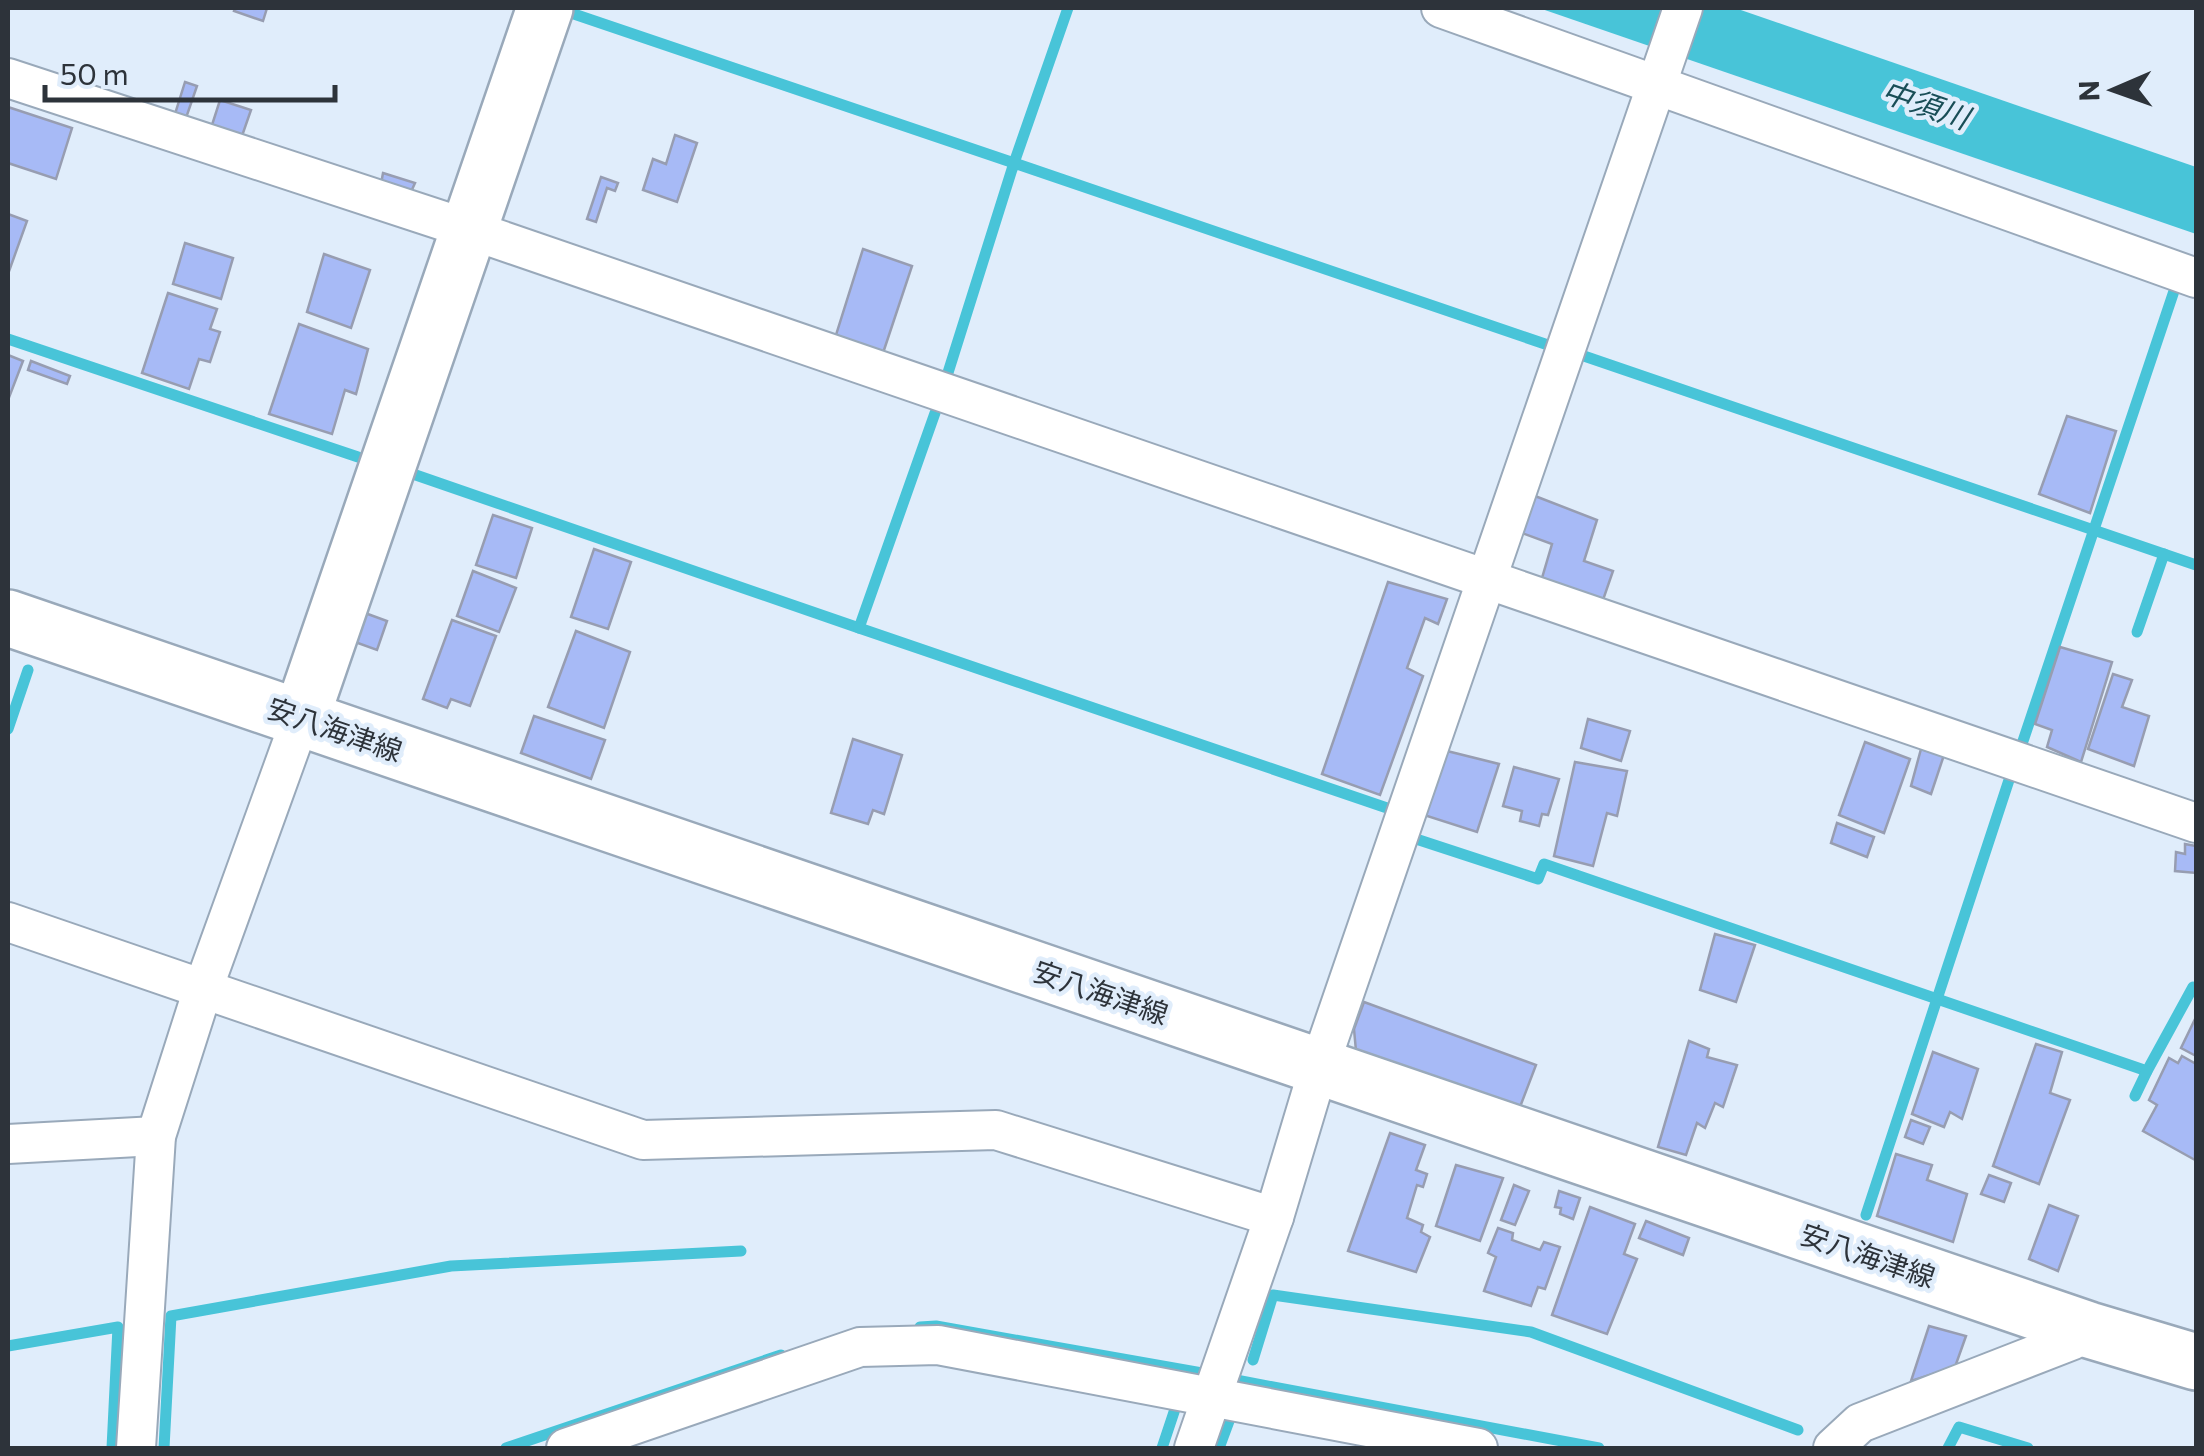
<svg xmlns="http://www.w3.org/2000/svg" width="2204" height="1456" viewBox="0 0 2204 1456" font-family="Commissioner,'Noto Sans JP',sans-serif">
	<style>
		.water { fill: #48c4d8 }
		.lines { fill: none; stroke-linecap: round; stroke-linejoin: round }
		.stream { stroke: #48c4d8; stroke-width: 11 }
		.building { fill: #a7baf6; stroke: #979db1; stroke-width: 2.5 }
		.street-casing { stroke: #99a9ba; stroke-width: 42 }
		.secondary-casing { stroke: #99a9ba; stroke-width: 60 }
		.street { stroke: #fff; stroke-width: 38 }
		.secondary { stroke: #fff; stroke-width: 55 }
		.labels { text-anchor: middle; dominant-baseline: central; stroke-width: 9; stroke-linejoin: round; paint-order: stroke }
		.street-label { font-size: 28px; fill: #2d333a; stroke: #e0edfb }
		.water-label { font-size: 30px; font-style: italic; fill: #194e57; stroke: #e0edfb }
	</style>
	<rect width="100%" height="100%" fill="#e0edfb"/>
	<path class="water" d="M1539 8H1735L2196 167V234Z"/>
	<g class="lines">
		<g class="stream">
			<path d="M568 12 1014 163 1068 8"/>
			<path d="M8 339 358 457"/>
			<path d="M1581 355 2196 565"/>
			<path d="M946 379 1014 163 1545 344"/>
			<path d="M410 473 859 628 935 413"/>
			<path d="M859 628 1390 809"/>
			<path d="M2137 632 2164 554"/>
			<path d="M8 729 28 670"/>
			<path d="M2022 744 2175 288"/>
			<path d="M1413 838 1538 879 1544 864 2147 1071 2193 987 2196 989"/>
			<path d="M2135 1096 2147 1071"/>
			<path d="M1866 1215 2010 777"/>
			<path d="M920 1327 936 1326 1202 1373"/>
			<path d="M8 1346 118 1327 112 1448"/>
			<path d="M1253 1360 1273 1295 1531 1332 1798 1430"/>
			<path d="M1236 1380 1599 1448"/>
			<path d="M164 1448 171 1316 451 1266 741 1251"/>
			<path d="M506 1448 781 1355"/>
			<path d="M1162 1448 1178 1400"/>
			<path d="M1219 1448 1232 1413"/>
			<path d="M1948 1448 1959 1427 2028 1448"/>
		</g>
	</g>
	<g class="building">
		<path d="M235 8H267L263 21 234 11Z"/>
		<path d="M185 82 197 86 186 118 175 114Z"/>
		<path d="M220 100 251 110 242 136 212 125Z"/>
		<path d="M8 107 72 128 56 179 8 163Z"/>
		<path d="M675 135 697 143 677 202 643 190 653 159 666 164Z"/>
		<path d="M383 173 415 183 410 194 381 184Z"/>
		<path d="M601 177 618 183 615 191 607 188 596 222 587 219Z"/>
		<path d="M8 214 27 221 8 274Z"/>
		<path d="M185 243 233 258 221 299 173 284Z"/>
		<path d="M863 249 912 266 883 353 836 335Z"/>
		<path d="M324 254 370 270 351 328 307 312Z"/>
		<path d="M168 293 217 309 210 329 220 332 210 362 199 359 189 389 142 373Z"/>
		<path d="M299 324 368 349 356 394 345 390 332 434 269 414Z"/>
		<path d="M8 355 23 361 8 400Z"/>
		<path d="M31 361 70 376 67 384 28 370Z"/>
		<path d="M2067 416 2116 431 2090 513 2039 494Z"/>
		<path d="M1535 496 1597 520 1584 561 1613 571 1603 600 1542 578 1552 544 1522 533Z"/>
		<path d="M493 515 532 528 516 578 476 565Z"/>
		<path d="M594 549 631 562 608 629 571 617Z"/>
		<path d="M473 571 516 588 499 632 457 616Z"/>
		<path d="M1388 582 1447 599 1438 624 1425 618 1407 668 1423 676 1380 795 1322 774Z"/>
		<path d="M365 613 387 621 377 650 355 642Z"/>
		<path d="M452 620 496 636 470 706 451 699 447 708 423 699Z"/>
		<path d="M576 631 630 652 604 728 548 707Z"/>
		<path d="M2060 647 2112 662 2081 762 2047 747 2052 730 2035 724Z"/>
		<path d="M2113 674 2132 680 2122 707 2149 716 2134 766 2088 749Z"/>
		<path d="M534 716 605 740 591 779 521 753Z"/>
		<path d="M1588 719 1630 731 1621 761 1581 748Z"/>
		<path d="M853 739 902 755 884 814 873 810 868 824 831 813Z"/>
		<path d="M1865 742 1910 759 1884 833 1839 815Z"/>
		<path d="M1921 749 1944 755 1931 794 1911 786Z"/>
		<path d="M1447 751 1499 764 1477 832 1424 815Z"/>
		<path d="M1575 762 1627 771 1617 816 1607 813 1593 866 1554 856Z"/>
		<path d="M1514 767 1559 779 1548 815 1542 814 1539 826 1520 821 1522 811 1503 806Z"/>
		<path d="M1837 823 1874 837 1867 857 1831 843Z"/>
		<path d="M2185 844 2196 846V873L2175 871 2176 852 2185 854Z"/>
		<path d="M1715 934 1755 945 1736 1002 1700 990Z"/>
		<path d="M1364 1002 1536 1065 1520 1107 1356 1051 1354 1029Z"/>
		<path d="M2196 1017V1056L2181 1048Z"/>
		<path d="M1689 1041 1709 1049 1707 1057 1737 1065 1723 1107 1715 1103 1705 1128 1697 1123 1686 1155 1658 1147Z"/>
		<path d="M2036 1044 2062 1052 2050 1093 2070 1100 2039 1184 1993 1166Z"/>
		<path d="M1933 1052 1978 1069 1962 1119 1950 1112 1944 1127 1912 1114Z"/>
		<path d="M2182 1056 2196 1064 2195 1160 2143 1131 2157 1105 2149 1100 2169 1058 2178 1063Z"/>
		<path d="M1911 1120 1930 1127 1923 1144 1905 1137Z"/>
		<path d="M1390 1133 1425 1145 1416 1170 1427 1174 1423 1187 1417 1185 1407 1218 1423 1225 1421 1232 1430 1237 1416 1272 1348 1251Z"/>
		<path d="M1896 1154 1932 1165 1927 1180 1967 1194 1953 1242 1877 1216Z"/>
		<path d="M1456 1165 1503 1178 1480 1241 1436 1226Z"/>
		<path d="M1989 1175 2011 1183 2004 1202 1981 1194Z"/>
		<path d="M1514 1185 1529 1191 1515 1225 1501 1220Z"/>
		<path d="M1559 1191 1580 1198 1573 1219 1560 1214 1561 1208 1555 1207Z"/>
		<path d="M2049 1205 2078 1216 2058 1271 2029 1259Z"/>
		<path d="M1590 1207 1635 1224 1624 1254 1637 1259 1607 1334 1552 1315Z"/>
		<path d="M1646 1221 1689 1238 1683 1255 1639 1238Z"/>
		<path d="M1498 1228 1513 1233 1512 1240 1540 1250 1544 1242 1560 1247 1545 1289 1538 1287 1531 1306 1484 1291 1496 1257 1488 1253Z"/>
		<path d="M1929 1326 1966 1336 1955 1367 1911 1381Z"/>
	</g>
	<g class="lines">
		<defs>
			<g id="street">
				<path d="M1441 8 2196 278"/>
				<path d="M8 78 468 229 2196 823"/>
				<path d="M8 922 643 1140 996 1130 1274 1217"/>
				<path d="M8 1144 156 1136"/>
				<path d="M136 1448 156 1136 203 989 301 718"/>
				<path d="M566 1448 860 1347 938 1345 1478 1448"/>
				<path d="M1194 1448 1274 1217 1319 1067 1683 8"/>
				<path d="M1833 1448 1860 1423 2073 1340 2089 1330"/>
			</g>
			<g id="secondary">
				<path d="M8 618 2089 1330 2196 1362"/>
				<path d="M301 718 545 8"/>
			</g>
		</defs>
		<use href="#street" class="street-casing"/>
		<use href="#secondary" class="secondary-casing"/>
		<use href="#street" class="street"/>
		<use href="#secondary" class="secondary"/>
	</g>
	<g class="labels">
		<g class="street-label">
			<text transform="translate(335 729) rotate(19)">安八海津線</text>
			<text transform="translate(1101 992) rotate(19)">安八海津線</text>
			<text transform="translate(1868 1255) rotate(19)">安八海津線</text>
		</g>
		<g class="water-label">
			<text transform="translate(1926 103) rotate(19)">中須川</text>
		</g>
	</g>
	<rect width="2204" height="1456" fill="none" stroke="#2d333a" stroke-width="20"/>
	<g transform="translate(2114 90) rotate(268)" stroke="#e0edfb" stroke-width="8" paint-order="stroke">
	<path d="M0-8L18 38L0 25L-18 38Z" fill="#2d333a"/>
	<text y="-15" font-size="28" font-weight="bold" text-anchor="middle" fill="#2d333a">N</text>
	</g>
	<path d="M45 85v15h290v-15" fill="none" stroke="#2d333a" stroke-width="5"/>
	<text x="60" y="85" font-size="30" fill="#2d333a" stroke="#e0edfb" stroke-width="8" paint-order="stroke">50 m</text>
</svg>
